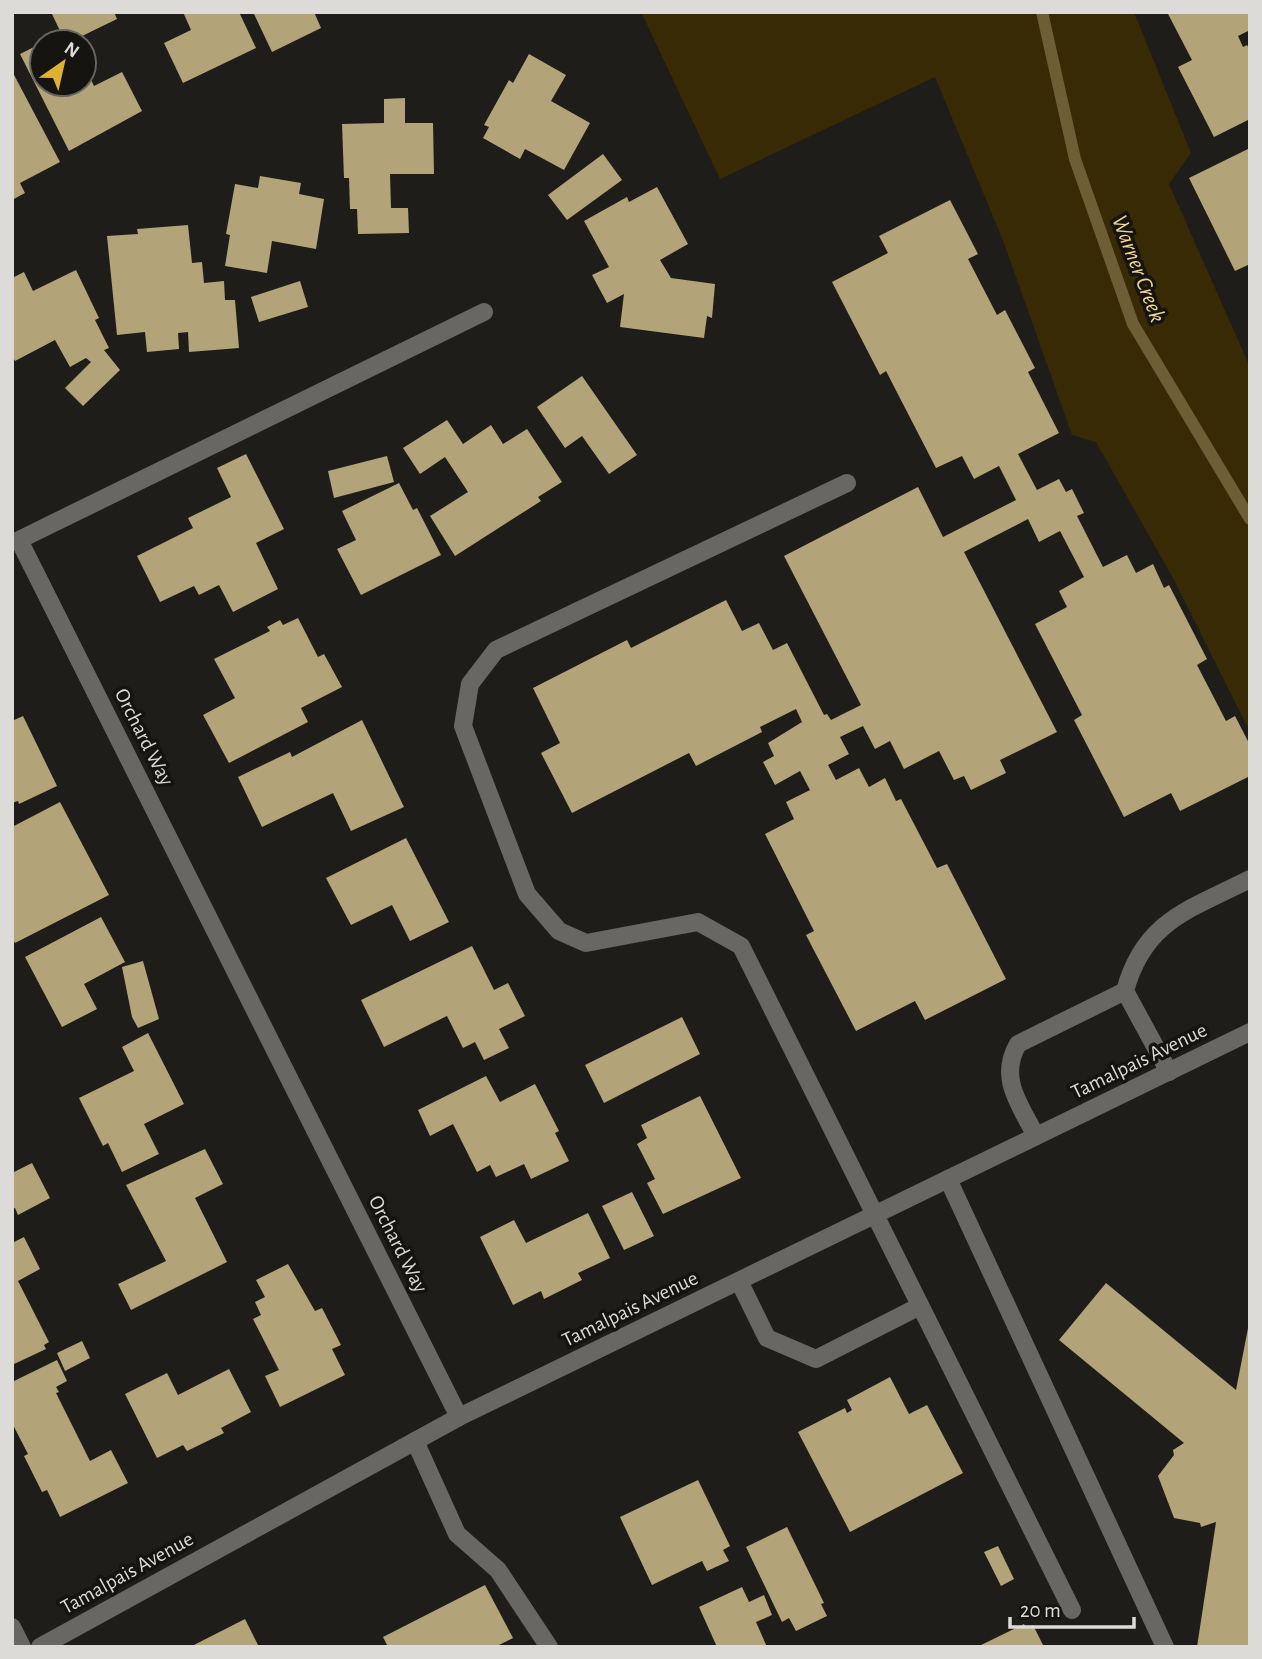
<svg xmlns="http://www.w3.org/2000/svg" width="1262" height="1659" viewBox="0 0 1262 1659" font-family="'Alegreya Sans',sans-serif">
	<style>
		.green { fill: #372a04 }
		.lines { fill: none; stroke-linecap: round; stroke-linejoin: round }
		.stream { stroke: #6e5e36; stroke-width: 12 }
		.building { fill: #b3a378 }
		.minor { stroke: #686764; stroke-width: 18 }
		.labels { text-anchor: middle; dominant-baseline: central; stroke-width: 7; stroke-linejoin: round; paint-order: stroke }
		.street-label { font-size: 21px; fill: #dcdbd8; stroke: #161410 }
		.water-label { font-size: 23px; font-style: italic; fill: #f0d592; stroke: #161410 }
	</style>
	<rect width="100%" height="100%" fill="#1f1d19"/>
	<path class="green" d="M641 12H1134L1191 153 1169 184 1250 367V732L1173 578 1096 442 1072 435 1004 243 935 77 720 179Z"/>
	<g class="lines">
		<path class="stream" d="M1042 12 1075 159 1133 324 1250 519"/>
	</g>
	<g class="building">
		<path d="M51 12H114L117 19 80 37 82 42H44L61 33Z"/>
		<path d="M183 12H239L256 48 183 83 164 43 191 30Z"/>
		<path d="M253 12H314L321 28 272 52Z"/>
		<path d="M1167 12H1250V30L1238 36 1243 47 1247 45 1250 51V119L1214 137 1178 67 1192 60Z"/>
		<path d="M42 43V84H84V65L94 86 122 72 142 111 69 151 20 54Z"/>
		<path d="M529 54 566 75 551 101 590 123 564 170 525 149 520 159 483 138 489 127 484 125 509 80 513 83Z"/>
		<path d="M12 71 60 162 20 183 25 193 12 200Z"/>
		<path d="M405 98V123H433L434 174H390L391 208H408L409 233 358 234 357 209H350L349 178H344L342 124 384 123V99Z"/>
		<path d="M1250 148V264L1235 271 1189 178Z"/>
		<path d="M603 154 622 180 567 220 548 195Z"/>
		<path d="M260 176 301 183 299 194 324 199 316 249 272 241 267 273 225 266 230 235 226 234 235 184 258 188Z"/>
		<path d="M657 187 688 244 660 260 671 278 715 284 712 318 707 316 704 338 620 327 624 294 607 303 592 275 609 267 584 221 627 197 629 202Z"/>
		<path d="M950 200 978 254 968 259 997 315 1005 310 1035 368 1028 372 1059 433 1018 454 1037 490 1059 479 1066 492 1072 489 1084 513 1077 516 1103 567 1127 555 1136 573 1153 564 1164 588 1169 585 1207 659 1197 665 1226 721 1235 716 1250 745V776L1180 811 1171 793 1124 817 1074 720 1082 715 1035 624 1067 607 1059 591 1084 577 1060 531 1039 542 1028 519 964 552 1057 732 1000 760 1006 773 971 790 964 776 954 780 939 751 904 769 890 741 875 749 863 726 840 737 849 754 828 765 836 780 859 768 869 787 885 778 896 801 901 799 937 868 947 864 1006 979 925 1020 915 1001 856 1031 806 935 814 931 765 834 794 819 786 802 810 790 800 771 775 785 763 762 774 756 768 743 802 722 796 709 760 727 762 732 696 766 689 753 572 813 541 753 560 743 533 688 627 640 631 648 726 600 742 631 759 623 773 650 787 643 824 715 827 714 831 720 861 705 784 556 918 487 943 537 1016 500 999 466 974 479 962 456 936 468 886 371 880 375 832 282 888 253 879 236Z"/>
		<path d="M188 225 192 263 202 262 204 283 224 281 225 300H235L239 348 189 352 188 332 178 333 179 349 147 352 145 332 117 335 107 236 138 234 137 229Z"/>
		<path d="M76 270 99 318 95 320 109 348 104 350 120 370 83 406 65 388 91 362 86 358 70 367 55 340 15 361 12 355V278L24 272 33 291Z"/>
		<path d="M300 281 308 307 259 322 251 297Z"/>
		<path d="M582 376 637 455 609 474 582 436 565 448 537 407Z"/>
		<path d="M447 420 463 444 491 425 503 444 527 429 562 482 538 497 541 501 455 556 430 516 468 492 445 457 420 474 403 448Z"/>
		<path d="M246 454 284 529 256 543 278 589 233 612 219 585 199 595 194 586 160 602 137 556 193 528 188 518 231 497 217 468Z"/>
		<path d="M387 456 394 482 334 498 328 471Z"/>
		<path d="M399 483 413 510 417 508 441 555 361 595 337 549 356 540 342 511Z"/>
		<path d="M298 618 318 657 324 654 342 687 301 708 308 722 229 763 203 715 235 698 214 659 270 631 267 627 280 620 283 625Z"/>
		<path d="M23 716 57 786 19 804 18 801 12 803V721Z"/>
		<path d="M362 720 404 807 351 831 333 793 262 827 238 777 290 752 292 757Z"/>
		<path d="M60 802 109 895 15 943 12 938V827Z"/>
		<path d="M406 838 449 922 410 941 392 905 351 925 326 878Z"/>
		<path d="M101 917 125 962 84 984 97 1009 62 1027 25 957Z"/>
		<path d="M472 946 494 990 508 983 525 1016 499 1029 509 1048 484 1060 475 1042 463 1048 447 1016 384 1047 361 1000Z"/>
		<path d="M143 961 159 1019 138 1028 132 1017 122 967Z"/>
		<path d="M682 1017 700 1054 604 1103 585 1065Z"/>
		<path d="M148 1033 184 1104 144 1124 159 1154 122 1172 108 1143 103 1146 79 1098 134 1071 122 1047Z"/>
		<path d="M486 1076 500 1102 535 1084 559 1131 555 1133 569 1161 531 1179 524 1164 496 1177 490 1165 477 1172 453 1124 430 1136 418 1110Z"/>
		<path d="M700 1096 741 1178 663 1214 647 1183 655 1179 637 1144 647 1138 641 1125Z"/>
		<path d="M205 1149 223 1184 195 1198 227 1262 131 1310 118 1284 166 1261 126 1185Z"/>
		<path d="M32 1163 50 1198 18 1215 15 1208 12 1209V1173Z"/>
		<path d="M632 1192 654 1236 624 1250 602 1206Z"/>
		<path d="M588 1213 610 1258 578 1273 582 1280 544 1299 541 1291 513 1305 480 1237 514 1220 526 1243Z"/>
		<path d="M24 1237 40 1269 18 1281 49 1342 44 1345 46 1349 12 1365V1243Z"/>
		<path d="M288 1264 315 1311 322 1308 341 1345 332 1349 345 1375 280 1407 265 1376 279 1370 253 1319 261 1315 255 1302 265 1297 256 1280Z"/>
		<path d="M1106 1283 1236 1390 1250 1318V1647H1197L1216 1522 1201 1527 1200 1523 1174 1518 1158 1476 1174 1455 1173 1450 1184 1443 1059 1340Z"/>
		<path d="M82 1341 90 1358 65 1371 57 1353Z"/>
		<path d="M57 1360 67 1381 56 1387 59 1392 56 1393 90 1461 111 1450 128 1483 60 1517 47 1490 42 1492 24 1456 28 1454 12 1423V1382Z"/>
		<path d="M229 1369 251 1412 221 1428 224 1433 187 1451 183 1445 157 1458 125 1394 167 1373 178 1395Z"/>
		<path d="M890 1377 909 1414 927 1405 963 1473 850 1532 798 1432 845 1408 847 1413 852 1410 847 1400Z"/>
		<path d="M698 1480 730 1546 723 1550 729 1561 707 1571 702 1561 652 1585 620 1517Z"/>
		<path d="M787 1527 824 1603 821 1604 827 1616 796 1631 789 1618 782 1622 746 1547Z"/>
		<path d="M998 1546 1014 1579 1001 1586 984 1552Z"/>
		<path d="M485 1585 513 1638 495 1647H388L383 1637Z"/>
		<path d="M742 1587 749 1602 764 1595 772 1615 756 1622 767 1647H717L699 1607Z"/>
		<path d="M245 1619 259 1647H190Z"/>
		<path d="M1024 1624 1026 1628 1033 1625 1044 1647H977Z"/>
	</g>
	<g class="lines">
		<g class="minor">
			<path d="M847 483 496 650 470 684 463 726 527 894 559 931 586 943 698 922 741 946 1072 1610"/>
			<path d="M1169 1072 1125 991C1144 920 1191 909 1250 879"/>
			<path d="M1036 1136C1020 1105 998 1078 1018 1044L1125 991"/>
			<path d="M948 1179 1165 1647"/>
			<path d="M739 1281 767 1338 816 1359 920 1306"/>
			<path d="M459 1417 19 540 484 312"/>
			<path d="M415 1441 457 1534 498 1570 549 1647"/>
			<path d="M12 1627 22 1647"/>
			<path d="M40 1647 459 1417 1250 1032"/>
		</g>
	</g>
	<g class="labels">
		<g class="street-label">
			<text transform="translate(144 737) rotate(63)">Orchard Way</text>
			<text transform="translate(1139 1061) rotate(-26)">Tamalpais Avenue</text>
			<text transform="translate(398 1244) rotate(63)">Orchard Way</text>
			<text transform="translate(630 1309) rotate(-26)">Tamalpais Avenue</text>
			<text transform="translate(127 1573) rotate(-29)">Tamalpais Avenue</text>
		</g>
		<g class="water-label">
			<text transform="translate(1138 269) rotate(69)">Warner Creek</text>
		</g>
	</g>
	<rect width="1262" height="1659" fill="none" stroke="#dcdbd8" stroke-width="28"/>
	<g transform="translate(63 63) rotate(34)"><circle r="33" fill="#161410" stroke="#656460" stroke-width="2"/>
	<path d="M0-5L12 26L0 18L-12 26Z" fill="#ddb233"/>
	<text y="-10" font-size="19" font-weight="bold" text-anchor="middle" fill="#dcdbd8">N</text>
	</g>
	<path d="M1010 1617v10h124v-10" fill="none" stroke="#dcdbd8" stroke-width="3.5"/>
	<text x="1020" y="1617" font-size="21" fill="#dcdbd8" stroke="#161410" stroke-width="5" paint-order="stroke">20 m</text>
</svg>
